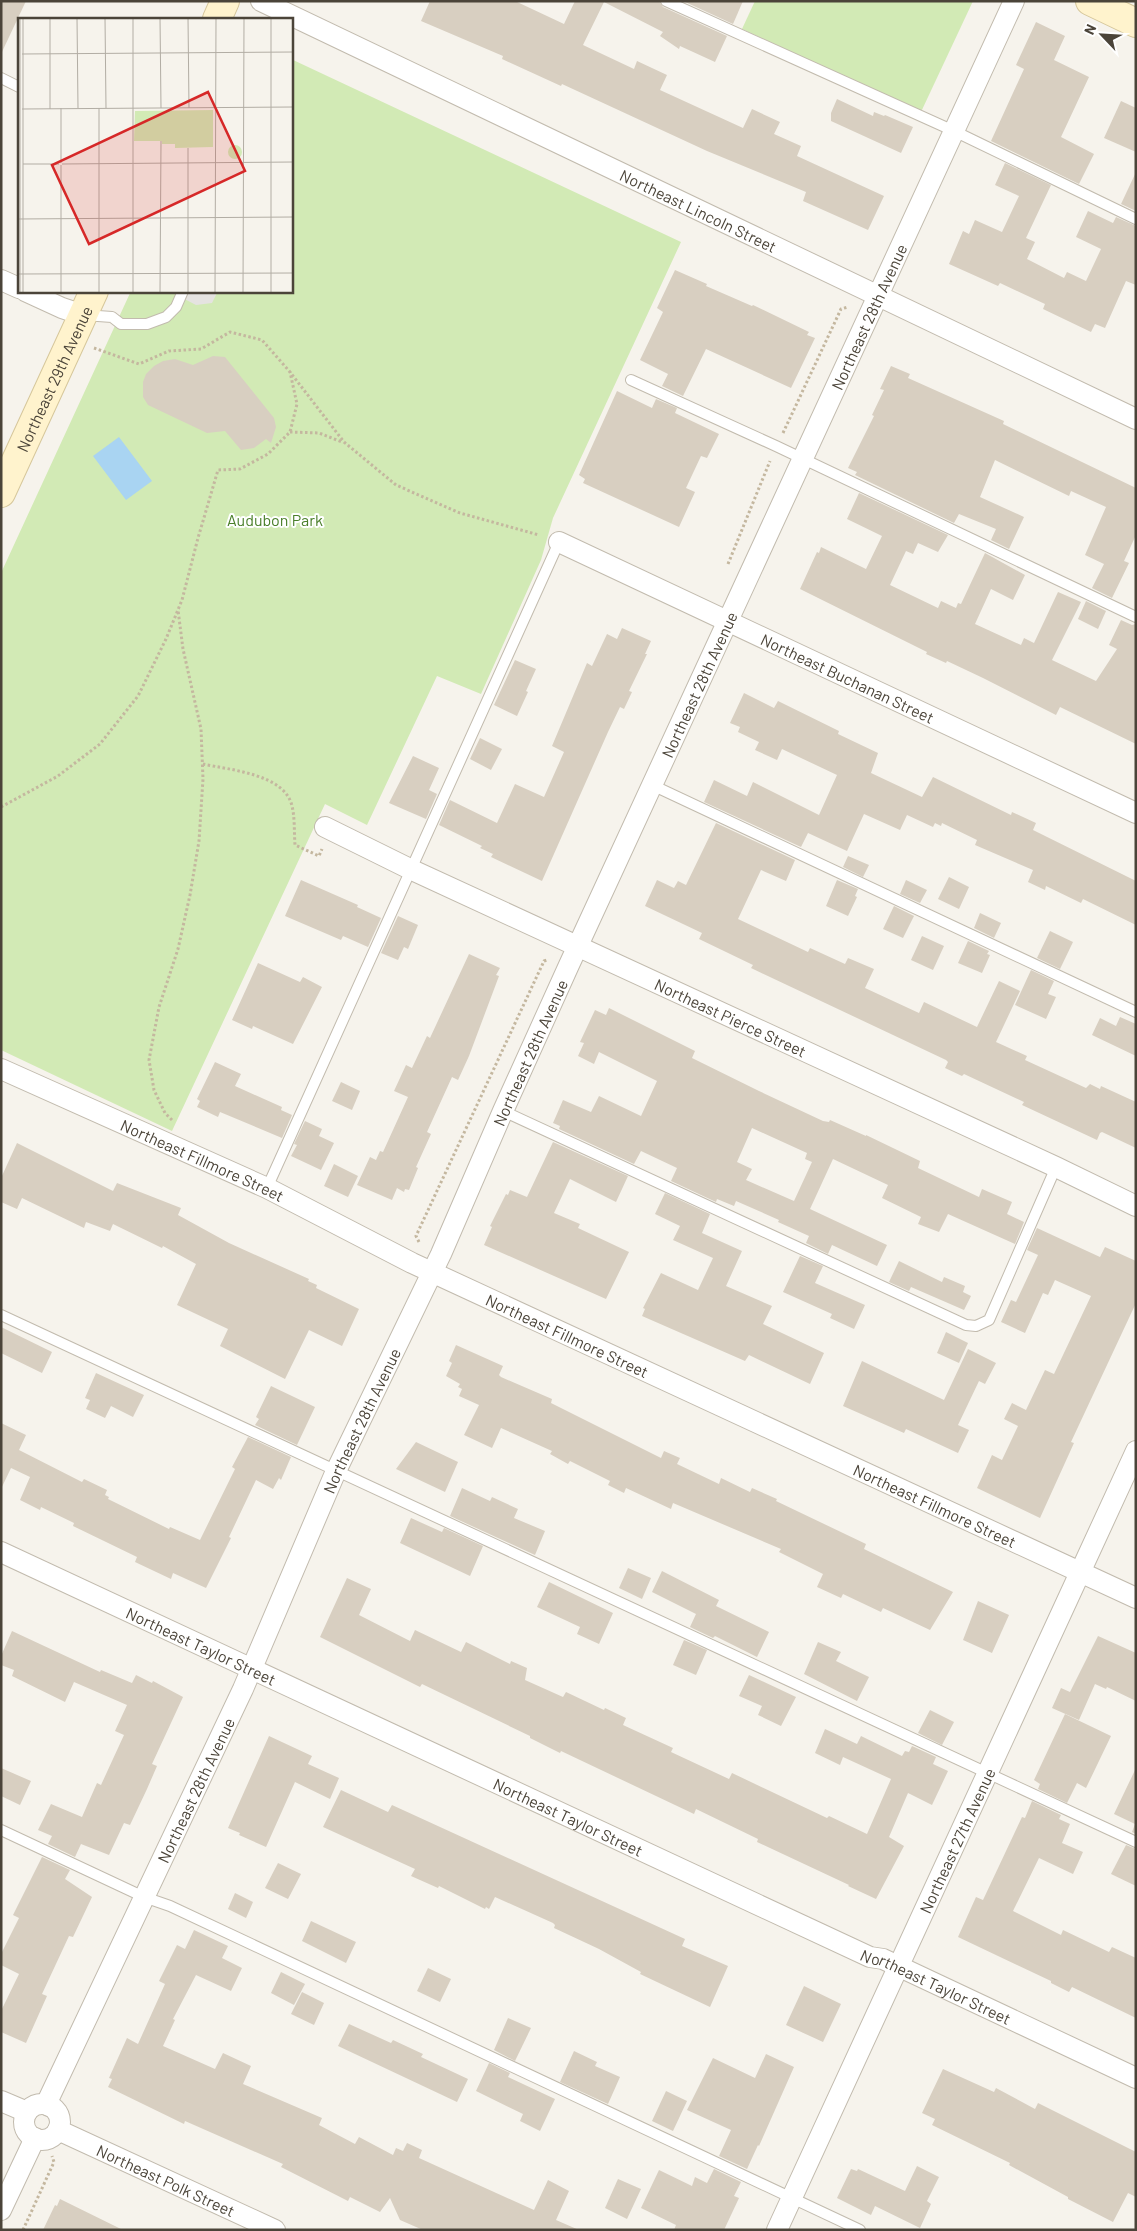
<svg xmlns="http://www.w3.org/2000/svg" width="1137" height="2231" viewBox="0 0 1137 2231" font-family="Barlow,sans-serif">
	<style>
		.green { fill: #d2eab5 }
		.parking { fill: #e5e3e0 }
		.water { fill: #a9d4f2 }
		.building { fill: #d8cfc1; fill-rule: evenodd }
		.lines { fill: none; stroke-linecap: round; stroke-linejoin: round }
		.lane-casing { stroke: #c2bbae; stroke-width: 12 }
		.street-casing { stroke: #c2bbae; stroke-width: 22 }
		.secondary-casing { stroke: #d6c79b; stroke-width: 30 }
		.path { stroke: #c4b79f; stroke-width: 3; stroke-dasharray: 2.5 2.5; stroke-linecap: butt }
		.lane { stroke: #fff; stroke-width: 10 }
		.street { stroke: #fff; stroke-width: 20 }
		.secondary { stroke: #fff3cd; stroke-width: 28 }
		.labels { text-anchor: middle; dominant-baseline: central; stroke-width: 4; stroke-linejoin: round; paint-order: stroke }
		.street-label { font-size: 16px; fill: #4b4439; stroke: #fff }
		.park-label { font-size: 16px; fill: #4a7f2a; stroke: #fff }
		.inset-road { fill: none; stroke: #b2ada4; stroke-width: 1 }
		.view { fill: #d62828; fill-opacity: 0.15; stroke: #d62828; stroke-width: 2.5 }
		.inset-edge { fill: none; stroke: #4b4439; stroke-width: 2.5 }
	</style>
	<rect width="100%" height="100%" fill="#f6f3ec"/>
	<g class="green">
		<path d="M755 1H973L921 112 742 29Z"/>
		<path d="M291 59 681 242 553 518 541 560 481 694 437 676 367 825 325 804 172 1131 1 1050V573L131 291H291Z"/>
	</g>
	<path class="parking" d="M169 291H218L212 303 196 305Z"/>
	<path class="water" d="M119 437 152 481 126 500 93 456Z"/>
	<g class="building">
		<path d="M1 1H26L1 54Z"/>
		<path d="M430 1H515L564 24 575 1H659L663 7 727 36 715 62 680 46 679 49 660 36 663 32 604 2 583 45 634 69 637 61 667 75 660 90 743 128 752 109 780 122 774 134 801 146 797 156 884 196 868 230 803 201 806 192 707 151 562 84 561 86 502 59 503 56 421 21Z"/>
		<path d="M683 1H743L733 24Z"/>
		<path d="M1036 22 1065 36 1054 60 1089 77 1061 137 1094 154 1079 184 991 141 1024 69 1016 65Z"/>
		<path d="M837 99 873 116 874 112 884 116 885 115 913 127 901 153 831 121V113Z"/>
		<path d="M1121 101 1136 108V152L1104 138Z"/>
		<path d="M1005 163 1051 185 1026 238 1035 242 1027 259 1064 278 1067 272 1086 281 1101 249 1076 237 1088 211 1113 223 1116 217 1136 226V285L1126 281 1105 328 1095 324 1091 332 1043 309 1045 304 1000 283 998 286 949 264 963 231 969 234 975 220 1002 232 1019 196 995 185Z"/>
		<path d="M1136 172V211L1121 204Z"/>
		<path d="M675 270 707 284 706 286 752 306 753 305 809 332 807 335 815 338 791 388 706 349 683 396 662 386 668 374 640 360 663 312 657 308Z"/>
		<path d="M213 356 225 357 274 418 276 427 271 443 266 439 254 448 241 450 225 431 207 433 148 405 143 397V382L146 374 154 366 163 361 175 359 193 365Z"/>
		<path d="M891 366 910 374 908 378 1004 421 1003 424 1136 488V535L1124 561 1129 563 1112 598 1092 588 1104 564 1085 555 1106 507 1071 491 1069 496 995 460 980 497 1024 517 1009 549 991 540 996 529 959 514 954 523 855 475 857 472 848 468 874 416 872 415 884 390 880 389Z"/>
		<path d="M617 391 652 408 656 399 677 408 675 413 719 434 707 458 701 456 686 488 695 492 679 527 583 483 585 479 579 475Z"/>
		<path d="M859 493 948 535 938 552 918 543 913 554 906 551 890 585 938 608 941 601 956 608 958 603 961 604 985 553 1025 575 1013 600 991 589 975 624 1021 645 1024 638 1034 643 1058 592 1081 602 1052 660 1096 681 1117 649 1109 645 1121 620 1132 625 1136 624V744L1060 707 1056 715 983 678 947 661 946 663 926 654 927 652 800 589 817 552 819 553 821 547 866 569 882 536 847 519Z"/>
		<path d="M1086 601 1106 611 1098 629 1078 619Z"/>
		<path d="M622 628 651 641 645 654H647L629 691 632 692 624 709 620 707 608 732 542 881 491 857 493 854 480 848 482 846 439 825 450 800 497 823 515 784 544 797 564 752 552 746 587 663 592 666 607 634 617 639Z"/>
		<path d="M515 660 536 669 526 691 528 692 517 716 494 705Z"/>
		<path d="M744 693 774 708 778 701 839 731 838 734 878 753 871 773 922 797 933 777 1011 815 1012 812 1036 823 1033 830 1136 881V925L1083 899 1081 903 1046 886 1045 890 1028 882 1033 870 975 845 977 840 942 823 941 826 935 823 933 827 907 815 900 830 864 814 847 851 808 833 801 847 704 802 714 780 747 796 753 782 819 815 837 775 782 749 777 760 755 750 759 742 738 732 740 727 730 723Z"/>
		<path d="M480 738 502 749 491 770 470 759Z"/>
		<path d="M413 756 439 768 429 790 437 794 426 819 389 803Z"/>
		<path d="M716 823 795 860 786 881 761 870 738 919 808 952 810 948 845 964 848 958 874 969 865 988 919 1013 924 1002 977 1027 999 981 1020 991 996 1042 1027 1056 1025 1060 1086 1088 1090 1084 1100 1089 1101 1086 1136 1102V1148L1102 1132 1100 1133 1097 1140 1022 1105 1024 1102 964 1074 962 1076 945 1068 948 1062 946 1060 751 968 753 965 699 939 702 933 645 906 657 880 674 888 678 881 686 885Z"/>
		<path d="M848 856 869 865 863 877 843 867Z"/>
		<path d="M949 877 969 887 959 909 938 899Z"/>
		<path d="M301 880 358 905 357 907 381 918 368 947 343 936 341 940 285 916Z"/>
		<path d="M837 880 858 889 855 896 857 897 848 916 826 906Z"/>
		<path d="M906 880 927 890 920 903 900 894Z"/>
		<path d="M894 906 914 916 903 938 883 929Z"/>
		<path d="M980 913 1001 923 994 938 974 928Z"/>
		<path d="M398 916 418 925 408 949 404 947 398 960 381 953Z"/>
		<path d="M1050 931 1073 942 1060 969 1037 958Z"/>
		<path d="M922 936 944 946 933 970 911 960Z"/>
		<path d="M968 941 989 951 987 954 990 955 982 973 958 963Z"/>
		<path d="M469 954 500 968 496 975 499 976 469 1056 458 1080 452 1077 427 1132 431 1134 416 1167 418 1168 409 1190 405 1189 404 1192 397 1188 392 1200 357 1185 370 1157 376 1160 380 1151 383 1152 408 1097 394 1091 406 1065 412 1068 427 1036 430 1038Z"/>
		<path d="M258 963 300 982 303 977 322 987 293 1044 253 1026 252 1029 232 1020Z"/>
		<path d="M1031 970 1054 981 1048 994 1056 997 1046 1019 1015 1005Z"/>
		<path d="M609 1008 695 1051 692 1058 759 1091 823 1121 829 1122 830 1120 866 1136V1135L920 1161 918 1168 979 1197 982 1189 1012 1202 1007 1214 1024 1222 1015 1244 948 1214 939 1232 918 1224 921 1217 882 1198 888 1185 833 1159 810 1209 887 1245 877 1266 832 1245 828 1254 806 1243 809 1236 778 1222 779 1220 736 1201 734 1206 717 1199 716 1202 671 1181 677 1168 641 1151 634 1164 559 1129 560 1126 553 1123 563 1100 591 1112 599 1096 641 1116 657 1081 599 1052 594 1064 578 1056 584 1043 580 1042 595 1010 606 1015ZM752 1128 807 1153 805 1159 812 1162 794 1201 746 1180 752 1169 737 1162Z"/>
		<path d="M1120 1017 1136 1024V1056L1092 1035 1100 1018 1116 1026Z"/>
		<path d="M215 1062 241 1074 235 1086 282 1107 281 1110 292 1115 282 1138 220 1112 218 1117 197 1107 200 1101 197 1099Z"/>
		<path d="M341 1082 360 1091 352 1110 332 1101Z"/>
		<path d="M305 1121 322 1129 319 1136 334 1143 321 1170 291 1156 297 1145 294 1144Z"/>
		<path d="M553 1142 628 1176 616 1202 570 1179 554 1213 580 1224 578 1228 629 1252 606 1299 484 1245 492 1227 490 1226 506 1194 508 1195 510 1190 527 1197Z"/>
		<path d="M17 1143 113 1191 117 1183 181 1208 178 1215 229 1243 309 1279 308 1281 317 1285 316 1288 359 1309 342 1346 309 1330 285 1379 220 1346 228 1329 177 1305 196 1264 163 1246 162 1248 113 1224 110 1231 86 1222 84 1228 22 1198 17 1209 1 1202V1178Z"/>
		<path d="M334 1164 358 1176 348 1197 324 1186Z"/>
		<path d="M665 1193 710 1214 702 1233 742 1251 726 1286 772 1306 763 1324 824 1353 810 1384 749 1355 745 1361 642 1316 645 1309 643 1308 661 1273 698 1290 713 1258 673 1240 680 1226 655 1214Z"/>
		<path d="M1037 1228 1100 1257 1105 1247 1136 1261V1303L1071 1442 1074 1443 1040 1518 977 1488 992 1455 1002 1460 1018 1426 1004 1419 1012 1403 1026 1410 1045 1370 1054 1374 1091 1296 1055 1280 1048 1295 1043 1293 1025 1333 1001 1322 1011 1300 1016 1302 1038 1255 1027 1250Z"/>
		<path d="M800 1256 823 1266 815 1283 865 1305 854 1329 830 1318 832 1314 783 1292Z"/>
		<path d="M899 1261 942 1282 944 1277 965 1286 963 1292 971 1296 964 1310 911 1287 909 1291 889 1282Z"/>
		<path d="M1 1327 52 1352 42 1373 1 1353Z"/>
		<path d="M946 1332 968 1343 959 1363 937 1353Z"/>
		<path d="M456 1345 503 1366 499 1375 501 1377 552 1399 551 1403 661 1458 664 1451 680 1458 677 1464 719 1484 721 1478 750 1492 752 1488 777 1499 776 1501 866 1544 864 1549 953 1592 930 1630 883 1608 881 1612 843 1594 841 1598 817 1587 823 1574 779 1552 781 1549 673 1503 671 1509 626 1488 624 1493 608 1485 610 1481 570 1461 568 1464 550 1454 552 1451 501 1428 492 1448 464 1435 479 1405 459 1396 462 1389 458 1387 460 1384 446 1376 452 1363 449 1361Z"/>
		<path d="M968 1349 996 1363 985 1384 979 1381 958 1425 969 1430 958 1453 906 1429 904 1433 843 1406 862 1361 944 1400Z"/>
		<path d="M96 1373 144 1395 133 1417 111 1406 105 1418 86 1409 90 1400 85 1398Z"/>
		<path d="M271 1386 315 1407 297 1445 255 1425 259 1419 256 1417Z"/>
		<path d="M1 1423 26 1435 19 1450 82 1482 84 1479 107 1490 105 1495 109 1497 108 1499 169 1529 170 1527 200 1540 235 1469 232 1467 248 1437 291 1457 281 1480 279 1478 273 1489 256 1480 229 1537 231 1538 206 1588 173 1573 171 1579 135 1562 137 1557 73 1526 74 1523 41 1507 40 1510 20 1500 30 1477 11 1468 1 1489Z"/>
		<path d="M416 1442 458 1462 445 1492 396 1469Z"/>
		<path d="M462 1488 490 1501 492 1497 518 1509 514 1518 545 1531 535 1555 450 1516Z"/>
		<path d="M411 1518 442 1532 444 1528 483 1546 470 1576 400 1543Z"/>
		<path d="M628 1568 651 1578 642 1599 619 1588Z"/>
		<path d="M662 1571 719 1600 716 1606 769 1632 757 1657 715 1636 713 1638 690 1627 696 1614 652 1592Z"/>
		<path d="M347 1578 371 1589 359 1615 410 1641 415 1630 461 1652 466 1642 510 1664 511 1661 527 1668 525 1680 563 1697 566 1692 604 1710 605 1708 626 1718 623 1725 673 1748 671 1752 729 1779 732 1773 827 1818 829 1816 867 1834 891 1779 843 1757 840 1765 815 1753 825 1729 857 1744 861 1736 902 1756 905 1751 909 1752 912 1746 936 1757 933 1764 948 1771 932 1805 908 1793 889 1837 904 1846 876 1899 848 1886 849 1885 757 1842 758 1839 696 1809 694 1814 561 1751 560 1753 530 1738V1736L422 1684 420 1687 320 1637Z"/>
		<path d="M549 1582 613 1613 599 1644 577 1634 580 1627 537 1607Z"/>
		<path d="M978 1601 1009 1615 992 1653 963 1640Z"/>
		<path d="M12 1631 100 1672 101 1670 132 1683 136 1675 152 1683 153 1681 183 1697 152 1764 157 1766 147 1789 130 1825 124 1823 109 1855 81 1844 75 1857 48 1844 52 1836 38 1830 51 1804 82 1817 97 1783 101 1785 124 1735 115 1731 127 1705 74 1682 65 1702 12 1676 14 1670 1 1665V1656Z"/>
		<path d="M1098 1636 1136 1653V1701L1107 1687 1106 1689 1095 1684 1079 1720 1052 1708 1061 1688 1070 1692Z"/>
		<path d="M684 1640 707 1650 696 1675 673 1665Z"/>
		<path d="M818 1642 841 1652 836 1661 869 1677 857 1701 804 1674Z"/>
		<path d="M749 1675 796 1697 781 1726 758 1715 762 1706 739 1696Z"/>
		<path d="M930 1710 954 1722 942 1745 918 1733Z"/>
		<path d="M1065 1714 1111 1736 1086 1788 1077 1783 1067 1803 1038 1789 1040 1784 1034 1780Z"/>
		<path d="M269 1736 312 1756 308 1764 339 1778 330 1799 295 1782 266 1847 239 1835 240 1833 228 1828Z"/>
		<path d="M1 1768 31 1781 20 1805 1 1796Z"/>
		<path d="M1136 1768V1834L1132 1832 1135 1824 1114 1814Z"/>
		<path d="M341 1790 388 1812 392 1805 685 1939 682 1946 728 1966 710 2007 640 1974 641 1972 599 1949 554 1928 555 1925 553 1923 495 1897 489 1909 486 1907 485 1909 439 1886 438 1888 411 1876 415 1869 323 1827Z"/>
		<path d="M1032 1801 1061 1815 1059 1819 1070 1824 1062 1843 1083 1852 1073 1874 1039 1858 1013 1911 1061 1935 1063 1930 1109 1952 1112 1947 1136 1958V2018L1072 1987 1069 1992 1051 1983V1981L958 1937 976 1897 983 1900 1022 1817 1025 1818Z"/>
		<path d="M1126 1845 1136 1849V1886L1111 1874Z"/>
		<path d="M42 1857 70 1870 65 1879 92 1897 73 1937 69 1936 42 1994 47 1996 26 2043 1 2032V2011L19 1974 1 1965V1954L19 1918 13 1915Z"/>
		<path d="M278 1863 301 1874 288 1899 265 1888Z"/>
		<path d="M235 1893 253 1902 246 1918 228 1909Z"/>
		<path d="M311 1921 356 1942 346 1963 302 1941Z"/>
		<path d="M194 1930 228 1946 222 1958 242 1968 231 1991 196 1975 173 2019 175 2020 163 2046 215 2069 223 2053 251 2066 243 2084 322 2118 319 2125 355 2144 359 2137 393 2155 396 2148 403 2151 407 2143 422 2150 419 2158 534 2210 548 2180 569 2191 556 2220 579 2230H423L400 2220 390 2198 380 2212 350 2197 348 2201 281 2167 283 2164 185 2121 184 2124 108 2087 112 2079 109 2078 127 2038 138 2044 165 1984 159 1981 177 1945 185 1949Z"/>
		<path d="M428 1968 451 1979 440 2002 417 1991Z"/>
		<path d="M281 1972 305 1984 294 2005 271 1993Z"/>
		<path d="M804 1986 841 2004 823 2042 786 2025Z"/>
		<path d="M302 1992 324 2003 314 2025 291 2014Z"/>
		<path d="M508 2018 531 2028 515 2061 494 2050Z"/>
		<path d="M349 2024 391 2043 393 2040 423 2054 421 2057 468 2079 457 2102 338 2046Z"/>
		<path d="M574 2051 597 2062 595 2066 620 2077 608 2104 560 2082Z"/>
		<path d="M766 2054 794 2067 759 2146 758 2145 747 2169 719 2156 731 2130 687 2110 713 2058 755 2078Z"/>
		<path d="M489 2063 510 2073 508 2077 555 2099 540 2131 520 2121 523 2114 476 2091Z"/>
		<path d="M943 2069 994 2092 996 2088 1035 2109 1038 2103 1136 2152V2197L1128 2193 1113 2222 1068 2199V2197L1009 2165 1010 2163 932 2125 935 2119 922 2113Z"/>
		<path d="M666 2091 687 2101 673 2131 652 2121Z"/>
		<path d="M917 2166 939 2177 927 2201 931 2204 920 2228 875 2206 871 2215 837 2198 851 2169 857 2171 858 2169 905 2191Z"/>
		<path d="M714 2169 741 2182 734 2196 739 2198 724 2230H674L676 2225 641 2208 659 2170 692 2186 695 2177 707 2183Z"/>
		<path d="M618 2179 641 2189 627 2219 605 2208Z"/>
		<path d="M60 2199 123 2230H43L55 2205 57 2206Z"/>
	</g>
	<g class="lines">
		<defs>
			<g id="lane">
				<path d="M666 1 954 131 1136 219"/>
				<path d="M1 78 19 87"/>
				<path d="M84 315 112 317 121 324H147L166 317 176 307 183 291"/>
				<path d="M631 380 776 446 1136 617"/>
				<path d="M652 785 1136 1012"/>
				<path d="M503 1111 966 1325 976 1326 989 1320 1056 1167"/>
				<path d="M267 1188 559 542"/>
				<path d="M1 1315 1136 1842"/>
				<path d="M1 1830 144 1897 170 1906 860 2230"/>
			</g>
			<g id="street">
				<path id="s1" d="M261 1 1136 419"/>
				<path d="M1 280 19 288"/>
				<path d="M25 291 62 308 83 315"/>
				<path id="s2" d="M559 542 1136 813"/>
				<path id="s3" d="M325 827 410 869 1056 1167 1136 1206"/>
				<path id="s4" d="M1 1069 267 1188 412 1263 1136 1598"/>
				<path id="s5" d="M1 1552 870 1957 883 1959 1136 2078"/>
				<path d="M1 2101 27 2112"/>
				<circle cx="42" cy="2122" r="18"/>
				<path id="s6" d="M49 2106V2098L243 1689 336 1471 441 1254 503 1111 569 965 1014 1"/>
				<path id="s7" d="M58 2130 275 2230"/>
				<path d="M1 2210 35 2138"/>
				<path id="s8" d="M777 2230 1136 1451"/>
			</g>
			<g id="secondary">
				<path d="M1090 1 1136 23"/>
				<path d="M217 19 225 1"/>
				<path id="s9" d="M1 493 94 291"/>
			</g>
		</defs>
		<use href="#lane" class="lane-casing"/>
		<use href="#street" class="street-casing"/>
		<use href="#secondary" class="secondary-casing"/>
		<g class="path">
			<path d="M94 348 139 364 169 351 201 349 230 332 262 340 290 372 344 442 396 485 460 513 539 535"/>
			<path d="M290 432 319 433 342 442"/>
			<path d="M783 433 841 309 848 307"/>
			<path d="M728 564 770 461"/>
			<path d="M203 764C230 770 285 774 292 806 295 818 294 832 295 845L319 856 322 849"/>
			<path d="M1 807 58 776 100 744 138 696 166 639 182 600 198 538 218 470 240 469 268 454 290 432 297 404 290 372"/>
			<path d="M172 1120 165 1113 154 1090 149 1060 159 1007 178 949 190 895 199 841 203 779 201 729 183 649 178 610"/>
			<path d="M419 1242 416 1236 544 961 547 960"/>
			<path d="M23 2230 54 2162 52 2156"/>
		</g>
		<use href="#lane" class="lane"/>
		<use href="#street" class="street"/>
		<use href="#secondary" class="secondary"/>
	</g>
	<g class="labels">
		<g class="street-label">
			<text stroke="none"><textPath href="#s1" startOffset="485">Northeast Lincoln Street</textPath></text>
			<text stroke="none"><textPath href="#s6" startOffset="1969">Northeast 28th Avenue</textPath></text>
			<text stroke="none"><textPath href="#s9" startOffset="126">Northeast 29th Avenue</textPath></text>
			<text stroke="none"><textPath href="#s2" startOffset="319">Northeast Buchanan Street</textPath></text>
			<text stroke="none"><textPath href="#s6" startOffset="1564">Northeast 28th Avenue</textPath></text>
			<text stroke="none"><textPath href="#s3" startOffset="448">Northeast Pierce Street</textPath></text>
			<text stroke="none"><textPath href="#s6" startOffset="1159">Northeast 28th Avenue</textPath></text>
			<text stroke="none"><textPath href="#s4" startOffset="221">Northeast Fillmore Street</textPath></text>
			<text stroke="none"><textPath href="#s4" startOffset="626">Northeast Fillmore Street</textPath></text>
			<text stroke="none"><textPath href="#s6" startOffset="754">Northeast 28th Avenue</textPath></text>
			<text stroke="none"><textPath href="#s4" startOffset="1031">Northeast Fillmore Street</textPath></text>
			<text stroke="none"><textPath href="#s5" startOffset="221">Northeast Taylor Street</textPath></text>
			<text stroke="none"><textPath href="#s6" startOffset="349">Northeast 28th Avenue</textPath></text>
			<text stroke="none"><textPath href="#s5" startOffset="626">Northeast Taylor Street</textPath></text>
			<text stroke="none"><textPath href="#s8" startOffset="429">Northeast 27th Avenue</textPath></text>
			<text stroke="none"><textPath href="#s5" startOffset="1031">Northeast Taylor Street</textPath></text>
			<text stroke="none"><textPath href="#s7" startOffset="119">Northeast Polk Street</textPath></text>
		</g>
		<g class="park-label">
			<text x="275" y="519">Audubon Park</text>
		</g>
	</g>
	<g transform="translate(18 18)">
		<rect width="275" height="275" fill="#f6f3ec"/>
		<path d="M195 92V129L157 130V126H144V123H116L117 93ZM210 134a7 7 0 1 1 14 0a7 7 0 1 1-14 0Z" fill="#d2eab5"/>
		<path class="inset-road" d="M2 0V275M5 0V275M59 0 60 90M87 0 88 90M142 0 143 90M170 0 171 90M4 36 275 34M43 90V145M81 90V275M4 91 275 89M32 91V0M5 146H41M44 146 275 144M43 147V275M0 201 275 199M0 256 275 255M115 275V0M142 275 143 123M170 275V130M197 275 198 0M225 275 226 0M253 275V0"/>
		<path class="view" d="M190 74 227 153 71 226 34 147Z"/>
		<rect width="275" height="275" class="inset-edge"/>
	</g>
	<rect width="1137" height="2231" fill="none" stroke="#4b4439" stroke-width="5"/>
	<g transform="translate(1102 35) rotate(295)" stroke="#ffffff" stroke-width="4" paint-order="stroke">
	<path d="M0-4L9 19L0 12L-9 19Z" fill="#4b4439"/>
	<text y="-8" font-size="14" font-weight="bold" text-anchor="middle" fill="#4b4439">N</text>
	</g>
</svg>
